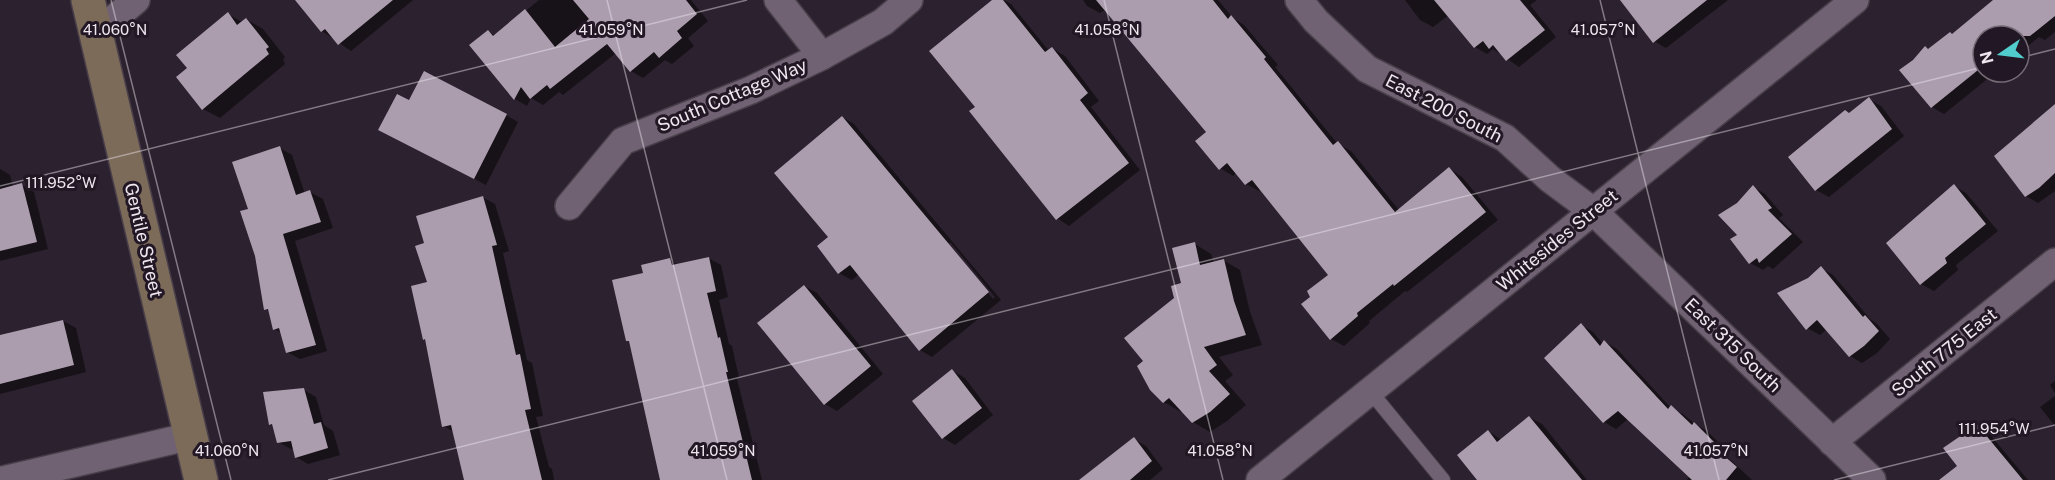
<svg xmlns="http://www.w3.org/2000/svg" width="2055" height="480" viewBox="0 0 2055 480" font-family="'Public Sans',sans-serif">
	<style>
		.shadow { fill: #0007; fill-rule: evenodd }
		.building { fill: #ac9dae }
		.lines { fill: none; stroke-linecap: round; stroke-linejoin: round }
		.service-casing { stroke: #483f4a; stroke-width: 16 }
		.minor-casing { stroke: #483f4a; stroke-width: 30 }
		.secondary-casing { stroke: #483f4a; stroke-width: 36 }
		.service { stroke: #706272; stroke-width: 14 }
		.minor { stroke: #706272; stroke-width: 27 }
		.secondary { stroke: #7d6b5a; stroke-width: 33 }
		.ticks { fill: none; stroke: #eee6ef; stroke-width: 1.5; stroke-opacity: 0.45 }
		.labels { text-anchor: middle; dominant-baseline: central; stroke-width: 6; stroke-linejoin: round; paint-order: stroke }
		.street-label { font-size: 18px; fill: #eee6ef; stroke: #221724 }
		.ticks-label { font-size: 15px; text-anchor: middle; fill: #eee6ef; stroke: #221724; stroke-width: 6; stroke-linejoin: round; paint-order: stroke }
	</style>
	<rect width="100%" height="100%" fill="#2c212e"/>
	<g class="shadow">
		<path d="M305 0H413L351 51 322 31 303 8Z"/>
		<path d="M539 0H691L708 21 688 38 694 46 672 64 665 60 643 78 631 71 616 53 563 95 559 92 543 105 531 98 527 106 515 99 471 45 488 31 495 36Z"/>
		<path d="M995 0H1004L1011 4 1049 51 1052 48 1065 56 1099 101 1091 107 1140 170 1069 226 1057 218 977 107Z"/>
		<path d="M1083 0H1218L1233 18 1244 25 1278 65 1275 67 1337 143 1351 151 1399 210 1450 169 1462 177 1498 220 1407 292 1405 291 1369 321 1370 323 1344 346 1331 339 1330 275 1261 190 1259 191 1246 184 1237 172 1233 176 1220 168 1208 133 1106 9 1100 13 1087 6Z"/>
		<path d="M1405 0H1537L1530 5 1556 37 1519 67 1493 49 1487 54 1475 47 1449 15 1433 27 1420 20Z"/>
		<path d="M1628 0H1728L1666 48 1654 41Z"/>
		<path d="M1996 0H2055V32L2045 40 2039 37 2019 53V36H1983V72H1996L1944 114 1932 107 1929 50 1953 35Z"/>
		<path d="M228 14 242 22 246 19 263 29 285 57 283 60 285 64 220 118 203 109 189 68Z"/>
		<path d="M1869 99 1881 106 1904 136 1829 197 1816 190 1850 114Z"/>
		<path d="M409 102 506 115 518 122 486 185 392 136Z"/>
		<path d="M2055 106V191L2038 203 2026 196Z"/>
		<path d="M842 117 854 124 1001 300 932 357 920 350 859 274 852 280 839 273 830 238ZM947 243H951L995 297 993 299Z"/>
		<path d="M280 148 292 155 305 194 310 192 323 199 333 228 295 241 327 351 300 359 287 352 282 333 274 329 270 312 266 309 249 209Z"/>
		<path d="M0 169 10 175 13 187 22 185 34 192 48 249 0 261Z"/>
		<path d="M1954 186 1966 193 1998 231 1956 265 1958 270 1934 291 1921 284 1888 243Z"/>
		<path d="M1753 187 1765 194 1783 215 1779 218 1803 242 1773 269 1768 266 1763 270 1750 263 1732 240 1739 235 1738 204Z"/>
		<path d="M482 197 495 204 509 251 503 253 527 360 532 363 543 416 536 417 549 467 552 469 554 480H465L454 432 444 426 426 340 424 339 429 283 426 244Z"/>
		<path d="M1195 244 1211 254 1214 263 1223 260 1240 270 1250 312 1262 345 1219 357 1233 375 1225 381 1246 405 1227 421 1210 432 1193 422 1183 410 1181 412 1164 402 1145 361 1183 284Z"/>
		<path d="M708 258 721 265 728 297 719 300 729 344 732 346 739 378 737 379 762 480H662L631 342 627 340 645 274 670 260 678 265Z"/>
		<path d="M1821 268 1833 275 1870 319 1877 324 1890 339 1877 353 1862 363 1850 356 1827 329 1820 335 1807 328 1809 280Z"/>
		<path d="M804 286 817 293 883 374 837 411 825 404Z"/>
		<path d="M63 321 76 328 86 372 0 394V337Z"/>
		<path d="M1581 325 1593 332 1603 344 1605 342 1617 349 1671 408 1683 414 1695 424 1707 431 1728 452 1725 455 1752 480H1687L1690 476 1628 419 1616 429 1604 422 1546 358Z"/>
		<path d="M953 371 965 378 993 415 955 445 943 438Z"/>
		<path d="M2055 381V393L2050 385Z"/>
		<path d="M304 390 316 397 324 425 333 431 340 455 308 464 296 457 294 448 291 449 278 442 274 426 270 424Z"/>
		<path d="M2055 396V426L2040 407Z"/>
		<path d="M1529 417 1542 424 1587 480H1479L1488 431 1502 440Z"/>
		<path d="M1975 424 1987 431 2028 480H1966Z"/>
		<path d="M1134 439 1146 446 1163 469 1150 480H1083Z"/>
	</g>
	<g class="building">
		<path d="M295 0H393L338 45 325 29 321 32Z"/>
		<path d="M573 0H686L697 14 677 31 682 38 659 58 654 52 630 72 607 44 550 89 547 85 530 99 521 87 514 100 469 45 488 30 493 36 525 9 555 47 589 19Z"/>
		<path d="M992 0H1003L1045 52 1052 47 1088 93 1080 100 1129 163 1056 220 969 111 975 107 929 51Z"/>
		<path d="M1096 0H1213L1228 19 1231 15 1266 57 1264 59 1333 145 1338 141 1395 212 1449 167 1486 212 1394 286 1393 284 1357 313 1358 316 1330 340 1301 304 1310 297 1307 291 1328 275 1252 180 1245 185 1227 163 1219 170 1195 141 1206 132Z"/>
		<path d="M1434 0H1520L1545 30 1506 61 1493 45 1489 49 1483 41 1474 48Z"/>
		<path d="M1620 0H1707L1653 43Z"/>
		<path d="M1993 0H2055V16L2030 36H1983V66L1931 108 1899 70 1913 60 1925 46 1928 49 1950 32 1952 34Z"/>
		<path d="M228 12 237 25 246 18 269 47 266 49 269 54 202 110 176 77 187 68 176 55Z"/>
		<path d="M424 71 507 114 474 179 378 130 397 94 409 100Z"/>
		<path d="M1869 97 1892 129 1815 191 1788 157 1845 110 1849 113Z"/>
		<path d="M2055 104V173L2039 188 2025 197 1994 156Z"/>
		<path d="M842 116 989 292 919 351 850 265 838 274 817 246 828 237 774 173Z"/>
		<path d="M280 146 296 195 310 190 321 222 283 234 316 345 286 353 279 328 273 330 268 309 264 310 255 256 240 211 248 209 232 162Z"/>
		<path d="M22 183 37 242 0 251V189Z"/>
		<path d="M1954 184 1986 224 1945 258 1947 263 1920 285 1886 243Z"/>
		<path d="M1753 185 1772 208 1768 210 1792 234 1759 263 1757 258 1749 264 1730 239 1737 235 1718 215 1737 203Z"/>
		<path d="M483 196 497 245 492 246 516 355 520 354 531 409 525 410 542 480H464L451 425 442 427 425 339 423 340 411 286 427 282 415 246 424 243 416 216Z"/>
		<path d="M1195 242 1200 265 1224 259 1234 301 1246 335 1204 347 1217 365 1209 371 1230 394 1210 412 1192 423 1169 398 1163 403 1150 390 1137 366 1143 361 1124 338 1174 298 1171 286 1181 283 1172 248Z"/>
		<path d="M709 257 716 291 707 293 718 338 720 337 728 372H726L752 480H660L629 341H626L612 280 643 273 641 265 670 258 672 265Z"/>
		<path d="M1821 266 1863 317 1865 315 1879 331 1864 346 1849 357 1817 320 1806 330 1777 293 1808 278Z"/>
		<path d="M804 285 871 366 824 405 757 323Z"/>
		<path d="M63 320 74 365 0 384V335Z"/>
		<path d="M1581 323 1600 346 1604 340 1668 409 1671 405 1692 425 1694 422 1716 444 1714 447 1737 467 1726 480H1692L1618 411 1603 423 1544 358Z"/>
		<path d="M952 369 982 408 942 439 912 401Z"/>
		<path d="M304 388 314 424 321 422 328 448 295 458 291 441 277 443 272 424 269 425 263 392Z"/>
		<path d="M1529 416 1582 480H1477L1457 455 1488 430 1497 442Z"/>
		<path d="M1975 422 2023 480H1939L1957 466 1943 448 1959 437Z"/>
		<path d="M1134 437 1152 461 1130 480H1079Z"/>
	</g>
	<g class="lines">
		<defs>
			<path id="service" d="M1370 391 1443 480"/>
			<g id="minor">
				<path d="M778 0 822 56"/>
				<path d="M1299 0 1316 21 1367 69 1505 138 1550 179 1593 211 1872 480"/>
				<path d="M96 34 136 0"/>
				<path d="M569 206 623 141 751 90 822 56 883 22 909 0"/>
				<path d="M1832 442 2055 262"/>
				<path d="M3 480 191 436"/>
				<path d="M1260 480 1855 0"/>
			</g>
			<path id="secondary" d="M88 0 201 480"/>
		</defs>
		<use href="#service" class="service-casing"/>
		<use href="#minor" class="minor-casing"/>
		<use href="#secondary" class="secondary-casing"/>
		<use href="#service" class="service"/>
		<use href="#minor" class="minor"/>
		<use href="#secondary" class="secondary"/>
	</g>
	<path class="ticks" d="M111 0 231 480M607 0 727 480M1104 0 1223 480M1600 0 1719 480M2019 58 2055 49M0 186 747 0M328 480 1983 67M1834 480 2055 425"/>
	<g class="labels">
		<g class="street-label">
			<text transform="translate(732 95) rotate(-23)">South Cottage Way</text>
			<text transform="translate(1444 108) rotate(27)">East 200 South</text>
			<text transform="translate(144 240) rotate(77)">Gentile Street</text>
			<text transform="translate(1557 240) rotate(-39)">Whitesides Street</text>
			<text transform="translate(1733 345) rotate(44)">East 315 South</text>
			<text transform="translate(1944 352) rotate(-39)">South 775 East</text>
		</g>
	</g>
	<g class="ticks-label">
		<text x="115" y="35">41.060°N</text>
		<text x="611" y="35">41.059°N</text>
		<text x="1107" y="35">41.058°N</text>
		<text x="1603" y="35">41.057°N</text>
		<text x="61" y="188">111.952°W</text>
		<text x="1994" y="434">111.954°W</text>
		<text x="227" y="456">41.060°N</text>
		<text x="723" y="456">41.059°N</text>
		<text x="1220" y="456">41.058°N</text>
		<text x="1716" y="456">41.057°N</text>
	</g>
	<g transform="translate(2001 54) rotate(256)"><circle r="28" fill="#221724" stroke="#746a75" stroke-width="1.5"/>
	<path d="M0-4.5L10 22L0 15L-10 22Z" fill="#52cdce"/>
	<text y="-9" font-size="16" font-weight="bold" text-anchor="middle" fill="#eee6ef">N</text>
	</g>
</svg>
